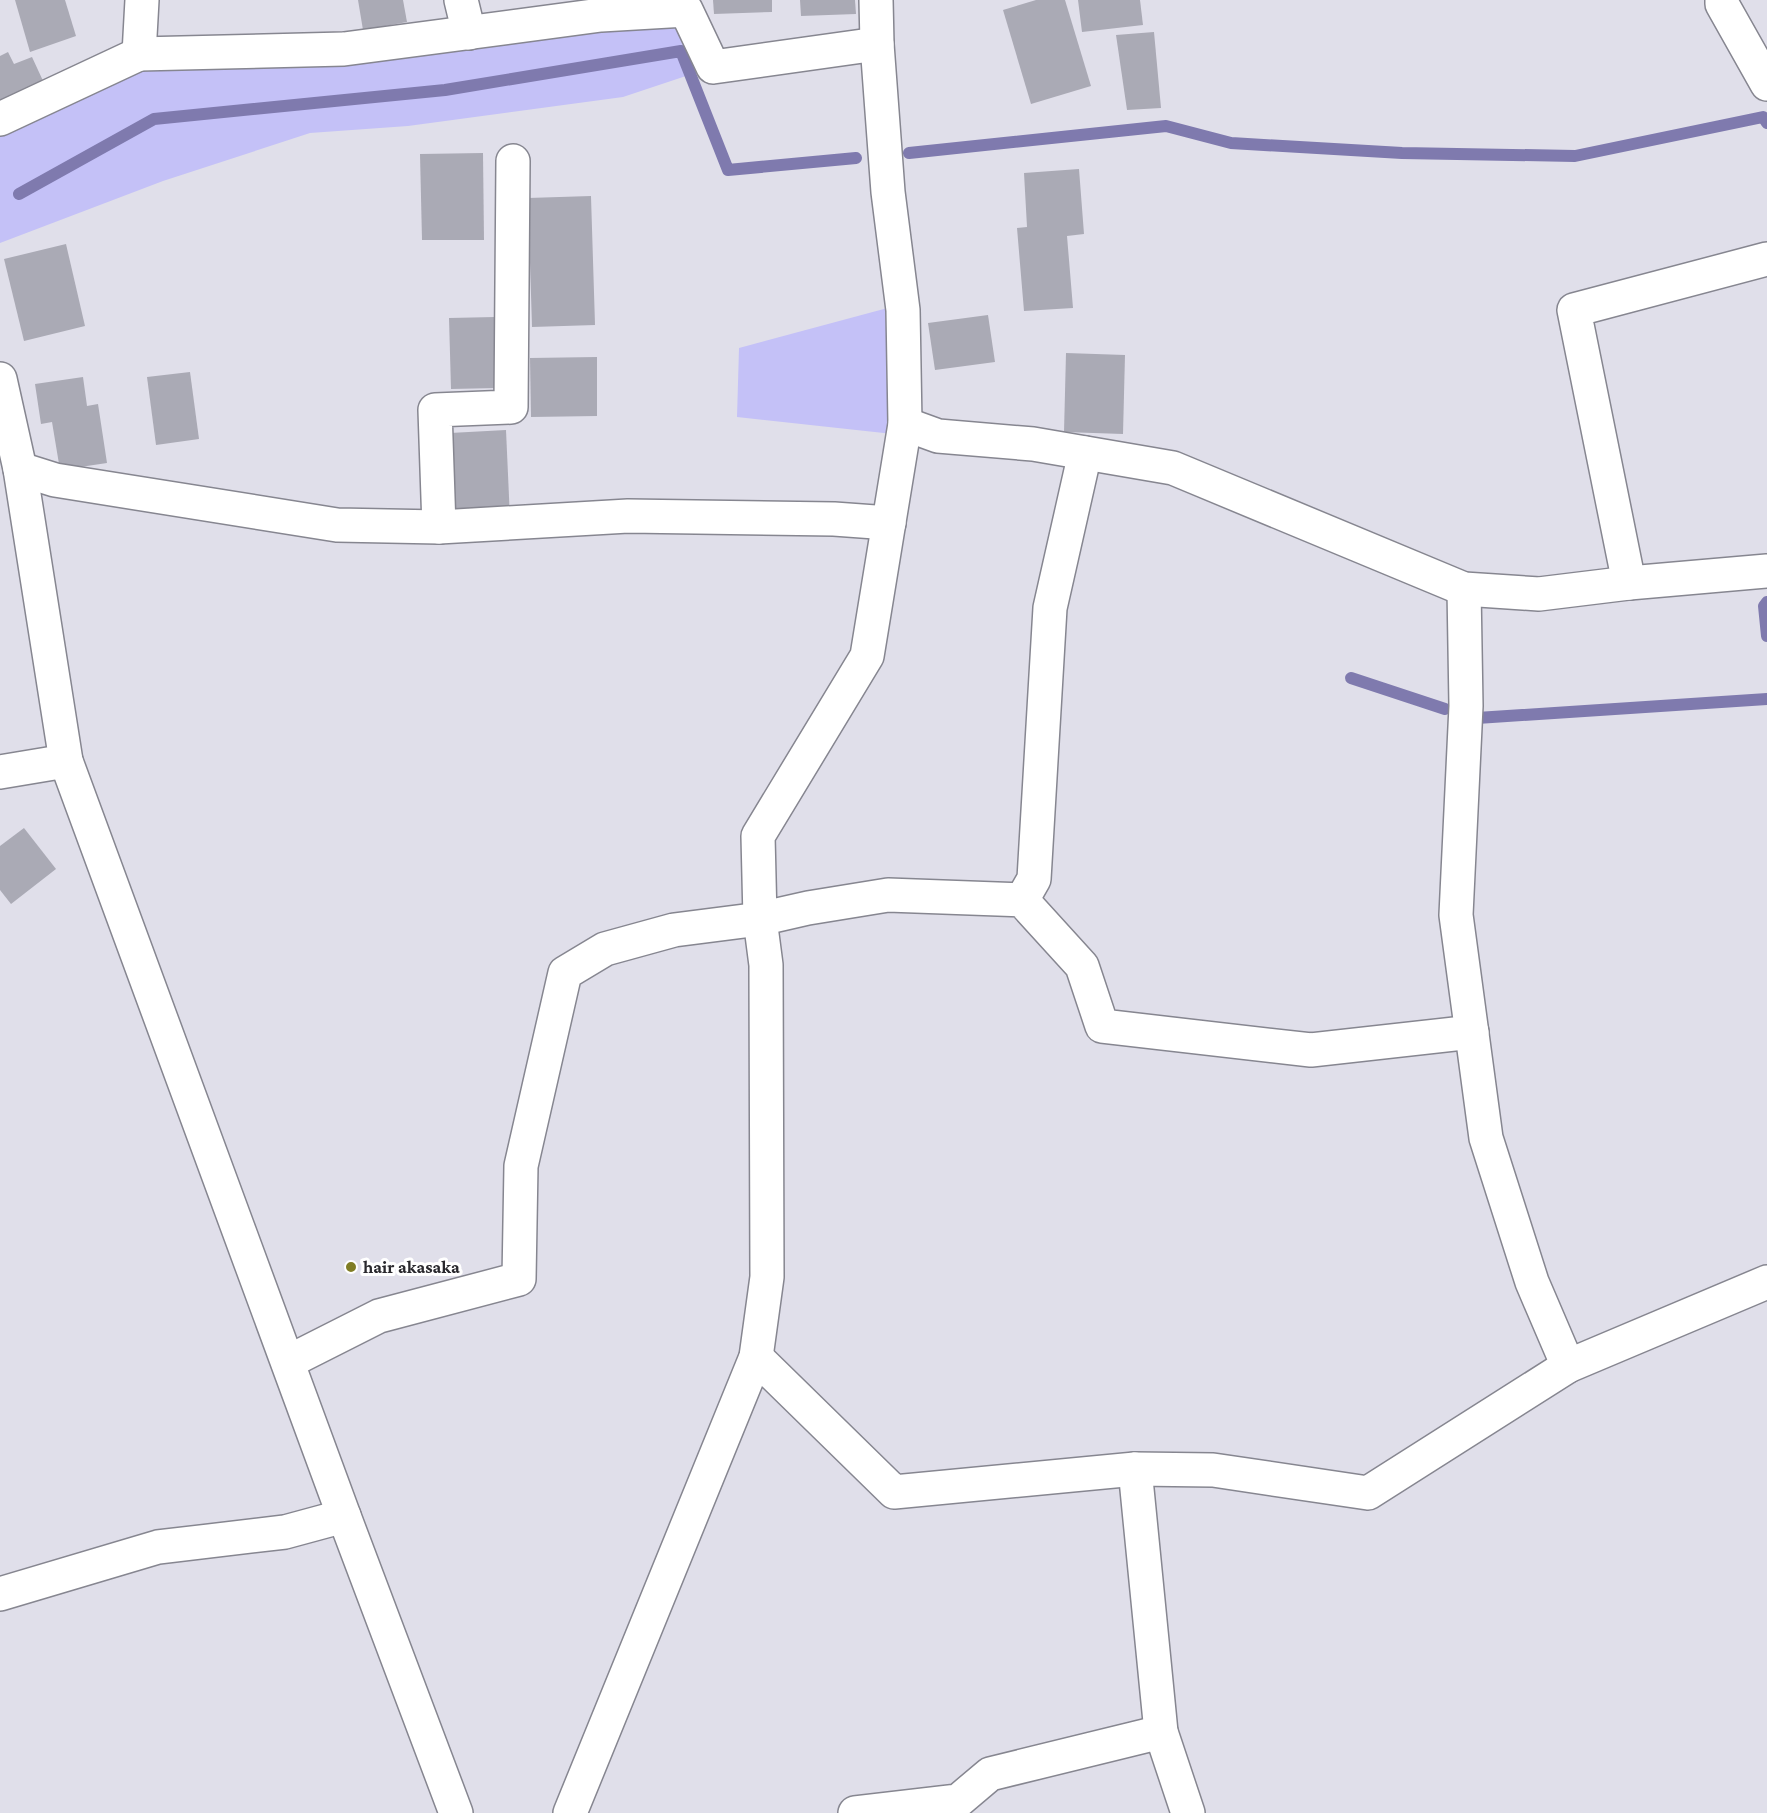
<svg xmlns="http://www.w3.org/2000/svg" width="1767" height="1813" viewBox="0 0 1767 1813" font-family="'Crimson Pro',serif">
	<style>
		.green { fill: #c4c1f7 }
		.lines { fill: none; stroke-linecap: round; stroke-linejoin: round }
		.stream { stroke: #7f7aae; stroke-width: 12 }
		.building { fill: #aaaab5 }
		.minor-casing { stroke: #868690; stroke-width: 36 }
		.minor { stroke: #fff; stroke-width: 33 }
		.poi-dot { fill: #807d25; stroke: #fff; stroke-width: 2 }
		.labels { text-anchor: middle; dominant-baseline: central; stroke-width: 6; stroke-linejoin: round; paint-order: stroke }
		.poi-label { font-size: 18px; font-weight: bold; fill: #29282d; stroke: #fff; text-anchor: start }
	</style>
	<rect width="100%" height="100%" fill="#e0dfea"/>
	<g class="green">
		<path d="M686 10 713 67 623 97 408 126 310 133 163 181 0 243V119L139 54Z"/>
		<path d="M895 306 893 434 737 417 739 348Z"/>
	</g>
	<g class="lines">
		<g class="stream">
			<path d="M909 153 1166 126 1231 143 1402 153 1575 156 1763 117 1767 123"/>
			<path d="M19 194 154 119 445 90 681 51 728 170 856 158"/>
			<path d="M1767 602 1764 606 1767 636"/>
			<path d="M1351 678 1445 709"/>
			<path d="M1477 718 1767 699"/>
		</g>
	</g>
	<g class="building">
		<path d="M15 0H65L76 36 30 52Z"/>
		<path d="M358 0H403L407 22 363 30Z"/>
		<path d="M713 0H772V12L714 14Z"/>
		<path d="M800 0H855L856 14 801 16Z"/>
		<path d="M1036 0H1065L1091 86 1031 104 1003 10Z"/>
		<path d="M1078 0H1140L1143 25 1082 32Z"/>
		<path d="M1154 32 1161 108 1127 110 1116 35Z"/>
		<path d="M8 52 14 64 32 57 44 83 0 101V56Z"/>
		<path d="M483 153 484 240H422L420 154Z"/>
		<path d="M1079 169 1084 234 1067 236 1073 308 1024 311 1017 228 1027 227 1024 173Z"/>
		<path d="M591 196 595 325 532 327 528 198Z"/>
		<path d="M66 244 85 326 24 341 4 259Z"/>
		<path d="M988 315 995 362 935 370 928 323Z"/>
		<path d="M495 317 497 388 451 389 449 318Z"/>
		<path d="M1066 353 1125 355 1123 434 1064 432Z"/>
		<path d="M597 357V416L531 417 530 358Z"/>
		<path d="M190 372 199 439 156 445 147 377Z"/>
		<path d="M83 377 87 406 98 404 107 463 60 470 52 422 41 424 35 384Z"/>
		<path d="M506 430 510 519 455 521 450 433Z"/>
		<path d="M24 828 56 869 11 904 0 890V846Z"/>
	</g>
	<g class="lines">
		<defs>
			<g id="minor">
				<path d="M461 0 469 33"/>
				<path d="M1722 0V4L1767 84"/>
				<path d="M139 54 344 49 601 15 686 10 713 67 877 44"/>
				<path d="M0 119 139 54 142 0"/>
				<path d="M0 379 20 469 66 761 344 1516 456 1813"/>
				<path d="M905 424 938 436 1033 444 1173 468 1464 589 1539 594 1629 583 1767 571"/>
				<path d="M20 469 55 480 337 525 439 527 628 516 834 519 889 523"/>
				<path d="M439 527 435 410 511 407 513 161"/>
				<path d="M1629 583 1574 310 1767 259"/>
				<path d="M1464 589 1466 706 1456 915 1486 1138 1532 1282 1568 1366"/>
				<path d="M0 772 66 761"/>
				<path d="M1022 900 1034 879 1050 608 1085 453"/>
				<path d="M756 1357 894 1492 1135 1469 1213 1470 1368 1493 1568 1366 1767 1282"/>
				<path d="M288 1362 379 1316 519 1279 521 1166 565 973 605 949 674 930 760 919 808 908 888 895 1022 900 1082 966 1102 1026 1311 1050 1472 1032"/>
				<path d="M1135 1469 1161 1732 1188 1813"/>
				<path d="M0 1594 158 1547 285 1532 344 1516"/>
				<path d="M570 1813 756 1357 767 1277 766 965 760 919 758 836 867 656 905 424 903 310 888 192 877 44 876 0"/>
				<path d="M855 1813 958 1801 990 1774 1161 1732"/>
			</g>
		</defs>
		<use href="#minor" class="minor-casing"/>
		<use href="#minor" class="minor"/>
	</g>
	<circle class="poi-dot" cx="351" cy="1267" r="6"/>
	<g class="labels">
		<g class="poi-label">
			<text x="363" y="1267">hair akasaka</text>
		</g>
	</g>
</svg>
